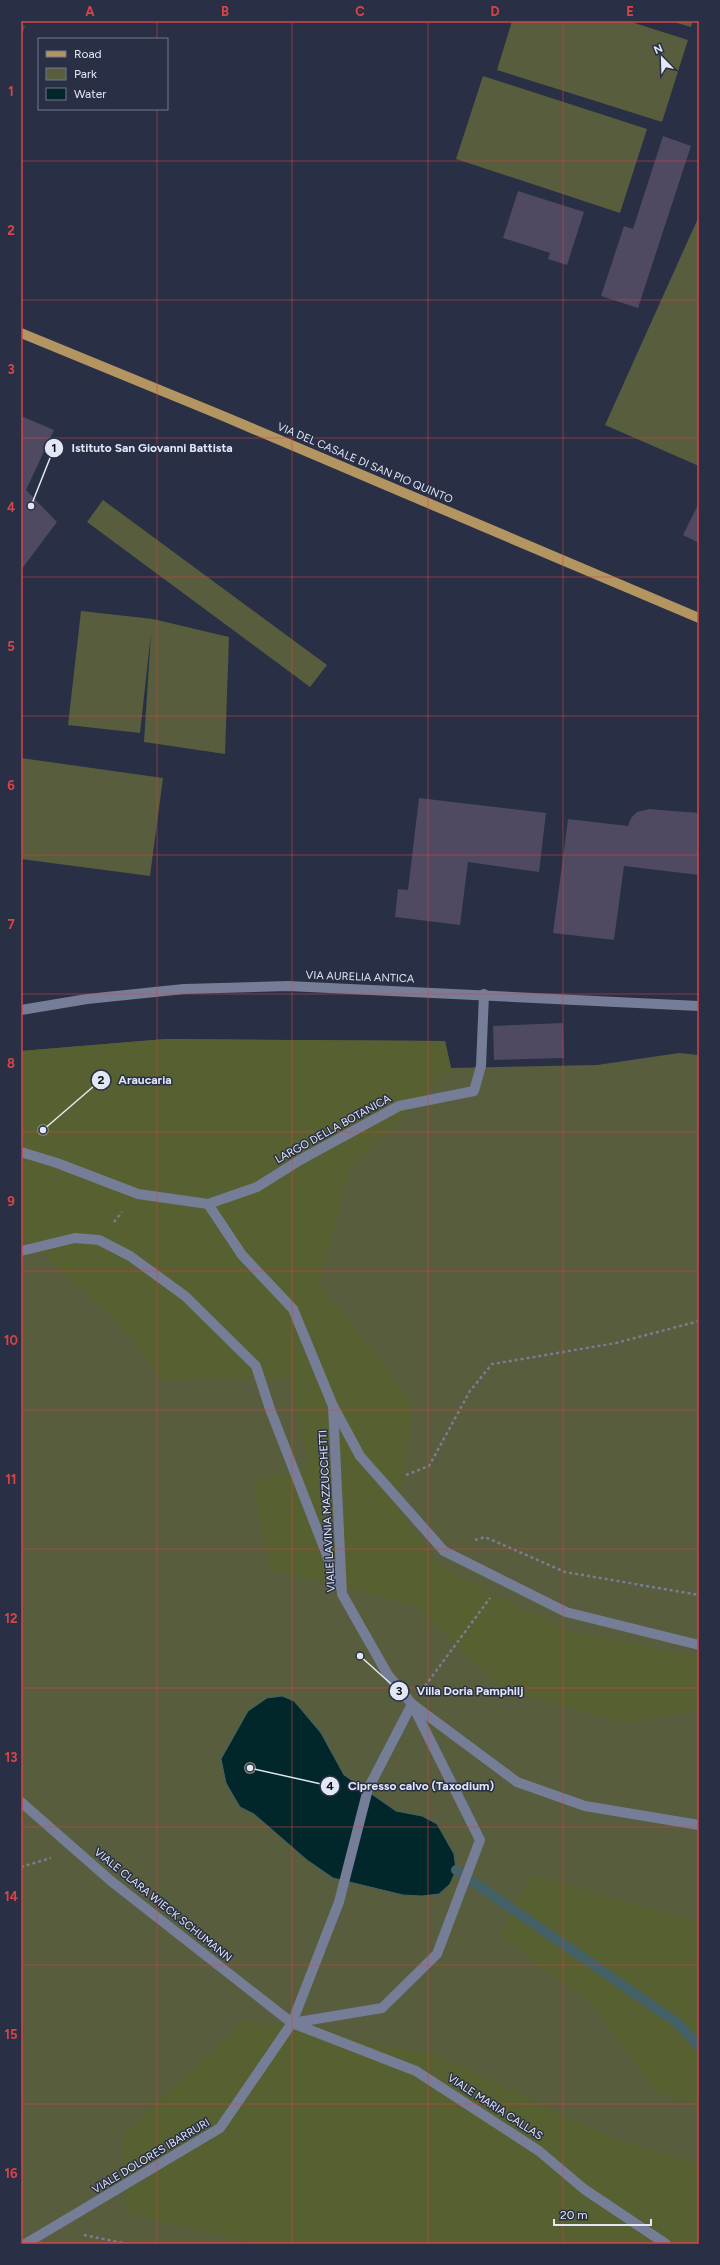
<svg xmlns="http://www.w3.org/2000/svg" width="720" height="2265" viewBox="0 0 720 2265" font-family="Figtree,sans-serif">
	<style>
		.green { fill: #575d3d }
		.forest { fill: #576031 }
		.water { fill: #01272a; stroke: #446167 }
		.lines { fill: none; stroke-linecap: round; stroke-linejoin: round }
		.stream { stroke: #446167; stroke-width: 10 }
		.building { fill: #4f4962 }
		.path { stroke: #787e91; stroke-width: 2.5; stroke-dasharray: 3 3; stroke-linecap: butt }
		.minor { stroke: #757d97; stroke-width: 10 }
		.major { stroke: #b39562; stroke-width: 10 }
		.tree { fill: #808b6c }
		.grid { fill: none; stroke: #d84547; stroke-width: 1; stroke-opacity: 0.55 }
		.labels { text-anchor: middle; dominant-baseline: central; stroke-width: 3; stroke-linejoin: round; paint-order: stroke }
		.street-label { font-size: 11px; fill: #e2e7f6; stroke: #292f45 }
		.leader { fill: none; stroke: #e2e7f6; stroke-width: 1.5 }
		.callout-dot { fill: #e2e7f6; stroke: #292f45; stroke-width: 1.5 }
		.mark-label { font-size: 12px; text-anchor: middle; font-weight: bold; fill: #111 }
		.callout-label { font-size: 12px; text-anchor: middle; font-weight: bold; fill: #e2e7f6; stroke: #292f45; stroke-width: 3; stroke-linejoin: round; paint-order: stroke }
		.neatline { fill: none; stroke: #d84547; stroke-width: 1.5 }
		.grid-label { font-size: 13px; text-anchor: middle; font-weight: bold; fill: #d84547 }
	</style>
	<rect width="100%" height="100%" fill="#292f45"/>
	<g class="green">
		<path d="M512 21H628L688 40 662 122 497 70Z"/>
		<path d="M670 21H693L691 27Z"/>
		<path d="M483 76 647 129 620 213 456 159Z"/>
		<path d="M699 216V466L605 425Z"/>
		<path d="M103 500 327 665 310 687 87 522Z"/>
		<path d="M81 611 153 619 229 637 225 754 144 742 151 633 140 733 68 725Z"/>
		<path d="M21 758 163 778 150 876 21 859Z"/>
		<path d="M166 1039 445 1041 451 1068 597 1065 679 1053 699 1055V2244H21V1051Z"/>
	</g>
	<g class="forest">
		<path d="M166 1039 445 1041 451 1068 349 1170 320 1284 413 1402 399 1510 439 1566 512 1604 576 1633 699 1657V1710L624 1723 504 1690 414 1605 270 1569 252 1482 310 1465 288 1378 161 1379 118 1323 21 1235V1051Z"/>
		<path d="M531 1874 699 1923V2106L653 2091 596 2007 500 1936Z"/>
		<path d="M245 2020 437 2055 617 2140 699 2164V2244H256L126 2213 123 2135Z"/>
	</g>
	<path class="water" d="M282 1696 294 1701 321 1733 344 1775 396 1811 422 1816 437 1824 454 1854 456 1870 450 1884 439 1894 422 1896 403 1895 333 1878 307 1860 254 1814 240 1807 226 1783 221 1759 248 1711 267 1698Z"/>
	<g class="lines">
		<path class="stream" d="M456 1870 676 2022 699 2046"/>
	</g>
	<g class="building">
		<path d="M21 24 25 26 21 39Z"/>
		<path d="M663 136 691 146 638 308 601 296 624 226 633 229Z"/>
		<path d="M518 191 584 212 567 265 548 259 550 253 503 238Z"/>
		<path d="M21 416 54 430 26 490 57 522 21 570Z"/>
		<path d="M699 503V543L683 535Z"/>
		<path d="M419 798 546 813 539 872 468 862 460 925 395 917 398 889 408 890Z"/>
		<path d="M649 809 699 813V875L624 866 614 940 553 933 568 819 628 826 631 818 637 812Z"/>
		<path d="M563 1023 564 1058 494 1060 493 1026Z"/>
	</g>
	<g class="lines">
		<g class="path">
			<path d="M114 1222 122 1212"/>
			<path d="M406 1475 429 1466 470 1391 492 1364 616 1343 699 1321"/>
			<path d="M475 1540 485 1537 565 1572 699 1595"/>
			<path d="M425 1686 490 1598"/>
			<path d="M21 1867 51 1858"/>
			<path d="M84 2235 128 2244"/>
		</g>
		<g class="minor">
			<path d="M21 1010 87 999 184 989 288 986 699 1006"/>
			<path d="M21 1152 57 1163 138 1194 208 1204 257 1187 300 1160 399 1106 474 1091 481 1066 484 994"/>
			<path d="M208 1204 242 1255 293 1309 333 1406 360 1456 444 1551 566 1612 699 1645"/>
			<path d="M21 1251 75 1238 99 1240 130 1256 185 1296 256 1366 270 1409 339 1586"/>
			<path d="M21 1802 111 1881 292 2023 416 2071 539 2151 584 2189 666 2244"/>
			<path d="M292 2023 382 2008 437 1954 480 1840 412 1704 388 1675 342 1594 333 1406"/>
			<path d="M25 2244 220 2128 292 2023 339 1902 368 1789 412 1704 517 1782 585 1806 699 1825"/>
		</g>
		<path class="major" d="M21 333 223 416 699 618"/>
	</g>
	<g class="tree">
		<circle cx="43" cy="1130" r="6"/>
		<circle cx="250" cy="1768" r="6"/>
	</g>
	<path class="grid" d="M157 21V39M292 21V2244M428 21V2244M563 21V2244M157 109V2244M21 161H699M21 300H699M21 438H699M21 577H699M21 716H699M21 855H699M21 994H699M21 1132H699M21 1271H699M21 1410H699M21 1549H699M21 1688H699M21 1827H699M21 1965H699M21 2104H699"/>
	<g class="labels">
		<g class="street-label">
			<text transform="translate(365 463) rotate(23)">VIA DEL CASALE DI SAN PIO QUINTO</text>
			<text transform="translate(360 977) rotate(2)">VIA AURELIA ANTICA</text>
			<text transform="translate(333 1129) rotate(-29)">LARGO DELLA BOTANICA</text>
			<text transform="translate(327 1511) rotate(-93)">VIALE LAVINIA MAZZUCCHETTI</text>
			<text transform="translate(163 1905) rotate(39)">VIALE CLARA WIECK SCHUMANN</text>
			<text transform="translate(495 2107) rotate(33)">VIALE MARIA CALLAS</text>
			<text transform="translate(151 2156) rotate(-31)">VIALE DOLORES IBARRURI</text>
		</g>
	</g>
	<path class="leader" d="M31 506L54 448M43 1130L101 1080M360 1656L399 1691M250 1768L330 1786"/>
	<g class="callout-dot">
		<circle cx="31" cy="506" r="4"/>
		<circle cx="43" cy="1130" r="4"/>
		<circle cx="360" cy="1656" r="4"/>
		<circle cx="250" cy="1768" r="4"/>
		<circle cx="54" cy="448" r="10"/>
		<circle cx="101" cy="1080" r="10"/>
		<circle cx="399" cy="1691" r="10"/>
		<circle cx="330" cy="1786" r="10"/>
	</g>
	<g class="mark-label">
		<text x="54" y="452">1</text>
		<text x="101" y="1084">2</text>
		<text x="399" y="1695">3</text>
		<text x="330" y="1790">4</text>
	</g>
	<g class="callout-label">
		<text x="152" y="452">Istituto San Giovanni Battista</text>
		<text x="145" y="1084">Araucaria</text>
		<text x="470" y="1695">Villa Doria Pamphilj</text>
		<text x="421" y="1790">Cipresso calvo (Taxodium)</text>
	</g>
	<rect width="720" height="2265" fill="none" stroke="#292f45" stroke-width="44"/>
	<rect x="38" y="38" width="130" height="72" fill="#292f45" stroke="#73798c"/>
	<rect x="46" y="51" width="20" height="6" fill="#b39562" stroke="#73798c"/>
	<text x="74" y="58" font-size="12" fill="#e2e7f6">Road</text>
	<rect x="46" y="68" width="20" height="12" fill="#575d3d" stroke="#73798c"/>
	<text x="74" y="78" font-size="12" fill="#e2e7f6">Park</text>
	<rect x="46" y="88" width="20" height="12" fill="#01272a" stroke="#73798c"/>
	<text x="74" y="98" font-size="12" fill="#e2e7f6">Water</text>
	<g transform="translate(662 58) rotate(337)" stroke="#292f45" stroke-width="3" paint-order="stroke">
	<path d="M0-3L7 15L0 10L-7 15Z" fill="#e2e7f6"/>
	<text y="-6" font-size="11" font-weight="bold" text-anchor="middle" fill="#e2e7f6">N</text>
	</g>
	<path d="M554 2219v6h97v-6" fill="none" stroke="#e2e7f6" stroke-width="2"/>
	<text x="560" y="2219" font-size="12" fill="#e2e7f6" stroke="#292f45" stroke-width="3" paint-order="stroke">20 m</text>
	<rect x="22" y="22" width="676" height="2221" class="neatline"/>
	<g class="grid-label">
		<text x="90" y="16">A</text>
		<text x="225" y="16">B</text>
		<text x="360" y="16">C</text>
		<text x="495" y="16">D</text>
		<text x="630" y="16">E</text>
		<text x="11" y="96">1</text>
		<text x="11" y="235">2</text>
		<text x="11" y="374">3</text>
		<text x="11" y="512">4</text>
		<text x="11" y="651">5</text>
		<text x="11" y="790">6</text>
		<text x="11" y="929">7</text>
		<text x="11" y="1068">8</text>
		<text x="11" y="1206">9</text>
		<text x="11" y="1345">10</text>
		<text x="11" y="1484">11</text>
		<text x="11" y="1623">12</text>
		<text x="11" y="1762">13</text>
		<text x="11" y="1901">14</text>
		<text x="11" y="2039">15</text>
		<text x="11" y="2178">16</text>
	</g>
</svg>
